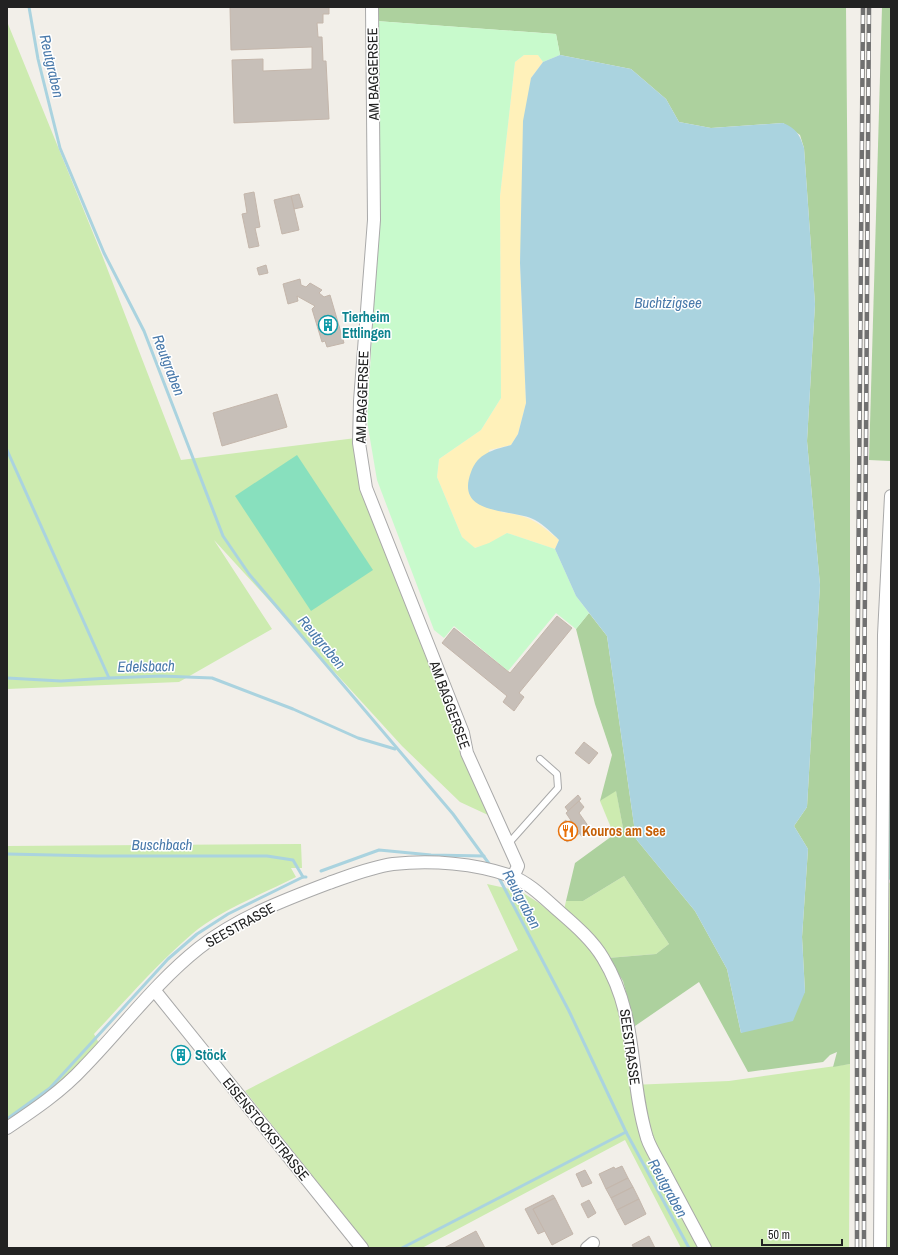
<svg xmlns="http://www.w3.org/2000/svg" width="898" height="1255" viewBox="0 0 898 1255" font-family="'Archivo Narrow',sans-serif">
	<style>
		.grass { fill: #cdebb0 }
		.forest { fill: #add19e }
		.sand { fill: #fff1ba }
		.park { fill: #c8facc }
		.pitch { fill: #88e0be }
		.water { fill: #aad3df }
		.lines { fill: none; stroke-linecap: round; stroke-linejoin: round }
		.stream { stroke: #aad3df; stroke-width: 3 }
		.building { fill: #c7bfb8; stroke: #c4b6ab }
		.service-casing { stroke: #a9a9a9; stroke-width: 8 }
		.minor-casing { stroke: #a9a9a9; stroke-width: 14 }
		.service { stroke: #fff; stroke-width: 6 }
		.minor { stroke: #fff; stroke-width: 12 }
		.rail-casing { stroke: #707070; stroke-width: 4.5 }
		.rail { stroke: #fff; stroke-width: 3; stroke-dasharray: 9; stroke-linecap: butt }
		.labels { text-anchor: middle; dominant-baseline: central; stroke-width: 3; stroke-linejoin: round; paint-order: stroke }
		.street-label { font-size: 14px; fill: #222; stroke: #fff }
		.culture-label { font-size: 14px; font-weight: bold; fill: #0d838f; stroke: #fff; text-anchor: start }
		.food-label { font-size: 14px; font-weight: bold; fill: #c56008; stroke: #fff; text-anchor: start }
		.water-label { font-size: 15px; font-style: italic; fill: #4a7aab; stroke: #fff }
	</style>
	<rect width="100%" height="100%" fill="#f2efe9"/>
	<g class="grass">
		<path d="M7 19 8 24 102 255 181 460 356 438 361 485 488 815 460 802 402 746 214 540 272 629 179 682 7 689Z"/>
		<path d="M616 790 623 828 614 835 600 801Z"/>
		<path d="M301 844 302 868H291L296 877C265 893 218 911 192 934 157 964 126 1000 94 1034L100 1045 52 1092 7 1122V846Z"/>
		<path d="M624 876 669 944 656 954 608 958 564 910 566 901H583Z"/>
		<path d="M886 882 891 883V1248H877Z"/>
		<path d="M487 884 520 891 539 903 568 927 594 953 608 977 627 1037 631 1085 729 1081 850 1064 849 1248H681L625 1140 422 1248H370L245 1091 518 950Z"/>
	</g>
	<g class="forest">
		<path d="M376 7H846L850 456V1064L833 1067 837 1052 830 1055 823 1062 748 1072 699 982 635 1026 623 981 608 958 656 954 669 944 624 876 583 901H566L575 863 623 828 616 791 600 801 612 755 595 704 576 629 589 613 607 636 636 839 695 911 727 969 741 1033 805 992 802 937 808 849 794 826 807 807 820 585 807 441 815 304 804 148 800 135 783 123 711 128 679 122 666 99 631 69 560 55 556 34 376 21Z"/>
		<path d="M882 7H891V461L869 460Z"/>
	</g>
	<path class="sand" d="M524 55H538L543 62 531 78 520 263 526 403 518 434 511 445 489 450 501 512C531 516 536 521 559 540L555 549 507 533 489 544 474 548 462 537 437 477 439 459 481 430 501 398 500 196 515 62Z"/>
	<path class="park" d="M376 21 556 34 560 55 543 62 538 55H524L515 62 500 196 501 398 481 430 439 459 437 477 462 537 475 548 489 543 507 533 555 549 576 596 589 613 576 629 556 613 508 671 454 626 444 638 434 630 377 480 367 421 379 219Z"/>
	<g class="pitch">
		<path d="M297 455 373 570 311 611 235 496Z"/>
		<path d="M891 760V880L887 879 888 799Z"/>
	</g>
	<path class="water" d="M560 55 631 69 666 99 679 122 711 128 783 123C796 128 800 135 804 148L815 304 807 441 820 585 807 807 794 826 808 849 802 937 805 992 793 1021 741 1033 727 969 695 911 636 839 607 636 576 596 555 549 559 540C552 533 544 525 535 520 513 508 454 517 471 472 478 453 493 450 511 445L518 434 526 403 520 263 523 121 531 78 543 62Z"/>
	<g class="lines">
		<g class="stream">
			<path d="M29 7 38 59 60 148 104 253 144 331 223 536 249 574 453 814 490 865"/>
			<path d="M7 450 109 678 161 676 212 678 293 709 358 738 395 749"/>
			<path d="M7 678 61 681 109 678"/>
			<path d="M7 854 98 856H267L293 860 303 877H306"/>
			<path d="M321 871 379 850 431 855 484 856"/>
			<path d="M498 876 569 1011 626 1132 689 1248"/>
			<path d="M7 1119 50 1088 168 959 197 934 228 914 303 877"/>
			<path d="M402 1248 626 1132"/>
		</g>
	</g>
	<g class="building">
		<path d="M230 7H329V14H323V23H317L318 37H322L323 61H326L329 119 234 123 232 60 263 59V71L312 69V47L231 50Z"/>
		<path d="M254 192 260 227 255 228 259 246 249 248 242 214 247 213 244 194Z"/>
		<path d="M299 194 303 207 294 209 291 196Z"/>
		<path d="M291 196 299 230 282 234 274 200Z"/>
		<path d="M266 265 268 273 259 275 257 268Z"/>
		<path d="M300 279 301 285 306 287 310 283 322 290 319 293 324 297 330 295 344 343 327 347 325 341 322 342 312 309 315 306 297 296 298 301 288 304 283 284Z"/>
		<path d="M277 394 287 427 222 446 213 413Z"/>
		<path d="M557 616 572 628 519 693 524 697 514 711 503 702 507 696 442 643 454 628 510 673Z"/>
		<path d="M584 742 598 753 589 764 575 753Z"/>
		<path d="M578 795 581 799 568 811 565 807Z"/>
		<path d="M579 801 584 807 579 813 591 830 582 837 566 813Z"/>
		<path d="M566 820 567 823 571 820 580 833 567 842 558 829 562 826 561 824Z"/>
		<path d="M180 1048 187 1058 183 1061 176 1051Z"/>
		<path d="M622 1166 628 1178 606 1189 599 1174 614 1167 615 1169Z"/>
		<path d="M585 1170 592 1183 582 1187 576 1174Z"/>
		<path d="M628 1178 633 1187 611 1198 606 1189Z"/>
		<path d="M633 1187 639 1199 617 1210 611 1198Z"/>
		<path d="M553 1195 555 1198 533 1209 545 1231 538 1234 525 1209Z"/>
		<path d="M555 1198 573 1234 552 1245 533 1209Z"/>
		<path d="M639 1199 646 1214 625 1225 617 1210Z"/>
		<path d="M589 1200 596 1213 588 1218 581 1204Z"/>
		<path d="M476 1231 485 1248H444Z"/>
		<path d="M649 1236 655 1248H634L632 1245Z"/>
	</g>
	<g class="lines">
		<defs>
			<path id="service" d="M508 844 558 788 557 774 540 759"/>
			<g id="minor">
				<path d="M372 7 374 220 360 401 359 443 366 488 463 733 467 753 518 866 513 877"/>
				<path d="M155 991 362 1248"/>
				<path d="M7 1128C34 1110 62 1091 84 1067 122 1028 156 982 199 948 237 918 284 900 329 883 349 876 371 867 393 864 431 860 475 863 511 876 530 883 546 900 561 913 576 926 593 941 603 958 639 1017 628 1075 647 1138 651 1150 660 1163 666 1175 679 1199 692 1224 705 1248"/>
				<path d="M587 1248 593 1243"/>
				<path d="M880 1248 884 635 891 496"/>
			</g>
		</defs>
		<use href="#service" class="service-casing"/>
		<use href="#minor" class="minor-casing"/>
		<use href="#service" class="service"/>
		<use href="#minor" class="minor"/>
		<defs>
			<g id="rail">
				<path d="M857 1248V730L863 7"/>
				<path d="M864 1248V729L869 7"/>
			</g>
		</defs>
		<use href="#rail" class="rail-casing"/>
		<use href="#rail" class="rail"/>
	</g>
	<defs>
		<symbol id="building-ring" viewBox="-11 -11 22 22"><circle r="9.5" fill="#fff" stroke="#0f9aa8" stroke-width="1.5"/><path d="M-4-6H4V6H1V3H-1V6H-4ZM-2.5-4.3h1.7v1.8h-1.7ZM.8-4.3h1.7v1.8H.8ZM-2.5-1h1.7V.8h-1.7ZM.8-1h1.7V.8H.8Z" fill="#0f9aa8"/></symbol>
		<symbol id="restaurant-ring" viewBox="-11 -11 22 22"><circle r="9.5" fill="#fff" stroke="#e8710a" stroke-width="1.5"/><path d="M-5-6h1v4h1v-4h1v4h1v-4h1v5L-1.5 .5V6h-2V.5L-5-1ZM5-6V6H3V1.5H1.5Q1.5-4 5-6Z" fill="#e8710a"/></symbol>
	</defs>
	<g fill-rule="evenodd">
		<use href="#building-ring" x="317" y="314" width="22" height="22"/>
		<use href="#restaurant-ring" x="557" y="820" width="22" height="22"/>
		<use href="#building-ring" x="170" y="1044" width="22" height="22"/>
	</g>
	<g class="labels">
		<g class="street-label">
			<text transform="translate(373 74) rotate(-91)">AM BAGGERSEE</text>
			<text transform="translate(362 397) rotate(-88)">AM BAGGERSEE</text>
			<text transform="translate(450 705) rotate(70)">AM BAGGERSEE</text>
			<text transform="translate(240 925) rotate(-29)">SEESTRASSE</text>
			<text transform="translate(630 1047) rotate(82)">SEESTRASSE</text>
			<text transform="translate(266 1129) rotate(51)">EISENSTOCKSTRASSE</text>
		</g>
		<g class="culture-label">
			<text x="342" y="317">Tierheim<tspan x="342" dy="16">Ettlingen</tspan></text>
			<text x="195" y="1055">Stöck</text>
		</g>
		<g class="food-label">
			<text x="582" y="831">Kouros am See</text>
		</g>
		<g class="water-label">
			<text transform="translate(52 66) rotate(77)">Reutgraben</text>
			<text x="668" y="302">Buchtzigsee</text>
			<text transform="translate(169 365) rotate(69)">Reutgraben</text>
			<text transform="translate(322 642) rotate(50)">Reutgraben</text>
			<text transform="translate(146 666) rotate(-1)">Edelsbach</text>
			<text x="162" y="844">Buschbach</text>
			<text transform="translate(522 899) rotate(62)">Reutgraben</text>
			<text transform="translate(668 1188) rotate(61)">Reutgraben</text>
		</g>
	</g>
	<rect width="898" height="1255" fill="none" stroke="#222222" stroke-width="16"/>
	<path d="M762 1239v6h80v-6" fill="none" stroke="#222222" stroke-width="2"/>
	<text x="768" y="1239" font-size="12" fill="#222222" stroke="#ffffff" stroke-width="3" paint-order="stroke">50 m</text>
</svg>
